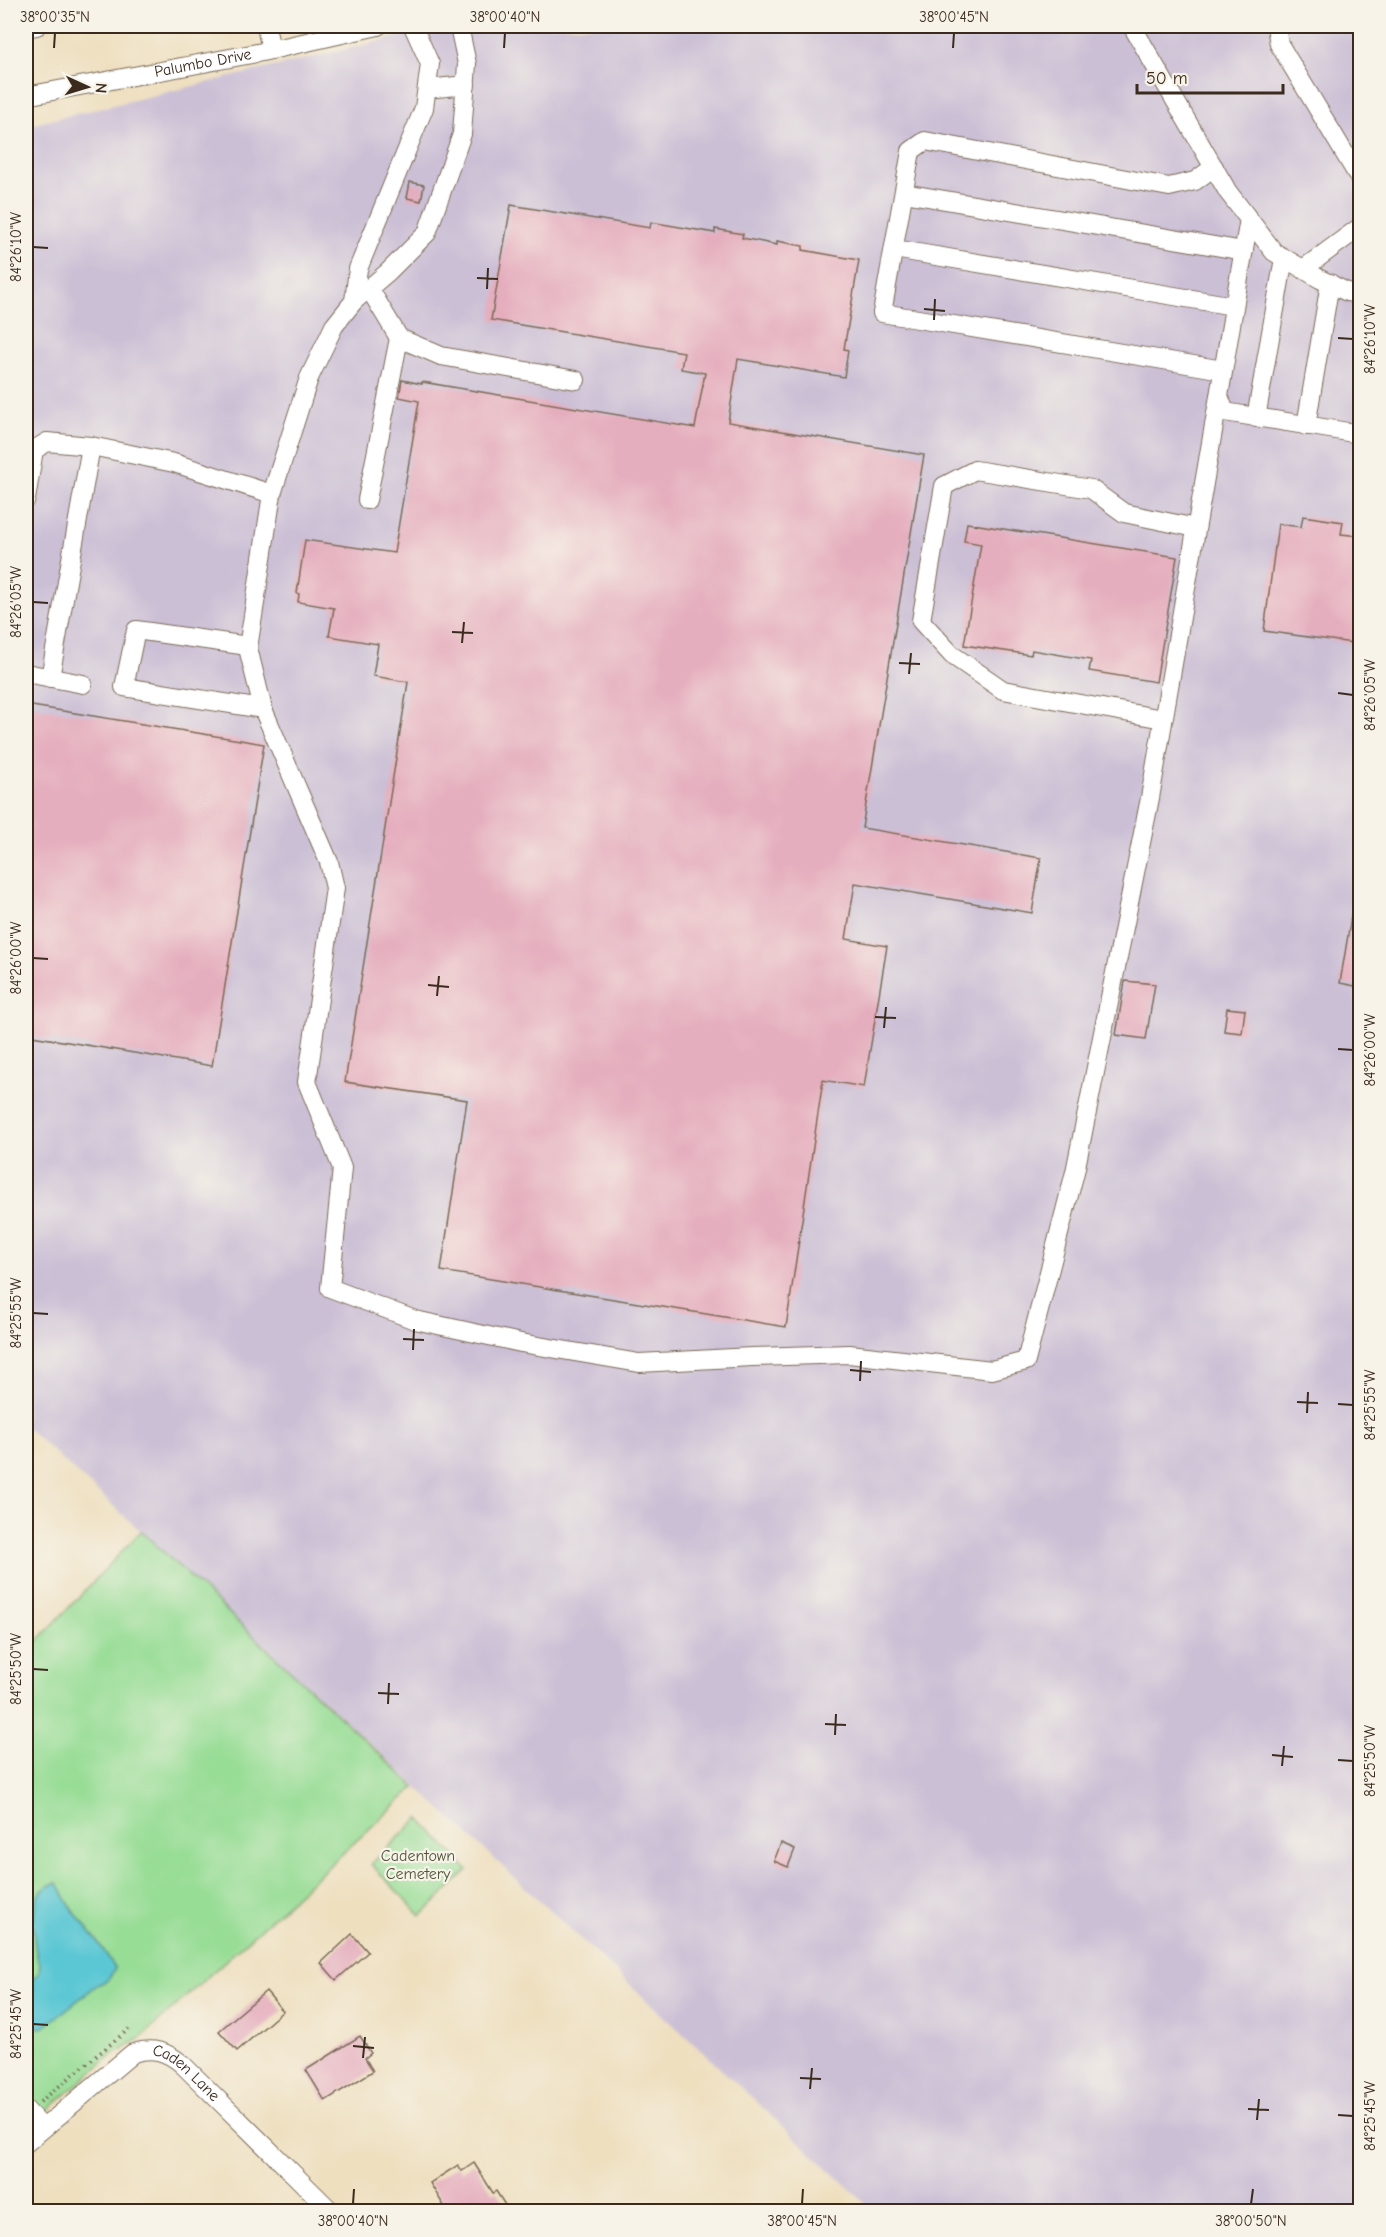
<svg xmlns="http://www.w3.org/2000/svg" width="1386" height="2237" viewBox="0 0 1386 2237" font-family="'Comic Neue',sans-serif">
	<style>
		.industrial { fill: #cbbfd5 }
		.green { fill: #98dd96; stroke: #6a845a; stroke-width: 1.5 }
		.water { fill: #5bc7d4; stroke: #4b7879; stroke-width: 1.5 }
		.building { fill: #e5aebe }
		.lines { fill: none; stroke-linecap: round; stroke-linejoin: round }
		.minor-casing { stroke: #7a6956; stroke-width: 20 }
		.path { stroke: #7a6956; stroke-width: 4; stroke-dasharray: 1.5 4.5; stroke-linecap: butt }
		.minor { stroke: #fff; stroke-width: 18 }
		.ticks { fill: none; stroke: #3b2a1e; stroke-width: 2 }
		.labels { text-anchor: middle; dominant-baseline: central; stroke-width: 4.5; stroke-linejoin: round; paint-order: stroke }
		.street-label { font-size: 16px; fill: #3b2a1e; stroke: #f7f3e8 }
		.park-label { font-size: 16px; fill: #52573c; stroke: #f7f3e8 }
		.neatline { fill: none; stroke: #3b2a1e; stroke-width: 2 }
		.ticks-label { font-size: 15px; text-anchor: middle; fill: #3b2a1e }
	</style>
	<rect width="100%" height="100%" fill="#f7f3e8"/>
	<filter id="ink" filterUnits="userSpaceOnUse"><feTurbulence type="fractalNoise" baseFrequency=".0167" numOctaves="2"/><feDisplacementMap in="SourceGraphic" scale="12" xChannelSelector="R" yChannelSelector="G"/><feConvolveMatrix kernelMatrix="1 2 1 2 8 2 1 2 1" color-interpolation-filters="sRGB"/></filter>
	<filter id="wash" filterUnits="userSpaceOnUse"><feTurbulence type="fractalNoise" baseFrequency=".008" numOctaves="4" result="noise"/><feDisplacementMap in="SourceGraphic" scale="24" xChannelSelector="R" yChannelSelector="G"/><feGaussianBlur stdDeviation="1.35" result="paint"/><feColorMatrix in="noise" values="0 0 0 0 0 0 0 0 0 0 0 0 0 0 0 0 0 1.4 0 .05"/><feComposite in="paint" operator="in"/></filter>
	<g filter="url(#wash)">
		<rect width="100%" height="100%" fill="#eedfbf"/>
		<path class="industrial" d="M443 26H1360V2211H874L141 1531 26 1427V126Z"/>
		<g class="green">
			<path d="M141 1531 415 1787 141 2038 113 2054 44 2113 38 2110 26 2096V1653Z"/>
			<path d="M419 1818 468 1870 421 1916 371 1864Z"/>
		</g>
		<path class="water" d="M57 1883C63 1890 65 1899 71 1907 85 1928 104 1946 115 1969L108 1980 97 1985 43 2028 35 2027 33 1978 39 1973 40 1963C33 1953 32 1915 36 1901 38 1893 48 1884 57 1883Z"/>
		<g id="blocks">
			<g class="building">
				<path d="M410 182 424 185 421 201 407 198Z"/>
				<path d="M511 205 650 228 651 222 715 233V229L743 234 742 238 777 245V241L803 246V250L859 260 844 349 848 350 844 377 738 359 728 422 924 455 862 828 1041 858 1032 913 855 883 846 939 887 946 864 1087 823 1080 786 1327 441 1271 467 1100 345 1082 408 682 373 676 378 644 329 636 334 608 298 602 299 594 297 593 305 540 394 553 419 401 399 397 402 380 422 384V382L695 428 705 373 681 369 684 352 491 320Z"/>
				<path d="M1303 516 1343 522 1341 534 1360 536V644L1264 631 1278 524 1301 527Z"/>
				<path d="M967 523 1177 557 1156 682 1089 671 1091 660 1032 650 1031 655 964 645 981 544 964 541Z"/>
				<path d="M26 705 264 744 212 1066 26 1035Z"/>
				<path d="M1352 911 1360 912V987L1340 983Z"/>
				<path d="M1125 981 1155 984 1146 1039 1116 1035Z"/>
				<path d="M1227 1008 1245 1010 1242 1033 1224 1031Z"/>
				<path d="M781 1843 795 1849 788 1867 774 1861Z"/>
				<path d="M352 1934 368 1952 336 1980 321 1963Z"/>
				<path d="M266 1991 283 2011 237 2051 219 2031Z"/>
				<path d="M360 2036 371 2053 365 2058 373 2071 325 2101 306 2070Z"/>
				<path d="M474 2163 493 2193 496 2191 509 2211H447L430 2183 458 2165 462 2171Z"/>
			</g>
		</g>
	</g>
	<g filter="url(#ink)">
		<use href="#blocks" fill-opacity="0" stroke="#7a6956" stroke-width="1.5"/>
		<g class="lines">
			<defs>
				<g id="minor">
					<path d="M266 26 271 50"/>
					<path d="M413 26 430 64 424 108 358 269 354 301 334 326 309 378 272 494 248 648 263 709 329 862 335 888 307 1082 342 1168 330 1288 415 1320 521 1343 639 1363 752 1357 849 1354 992 1370 1026 1361 1075 1172 1150 798 1219 396"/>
					<path d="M1132 26 1228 192 1274 252 1320 279 1347 292 1360 294"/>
					<path d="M1276 26 1279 44 1360 179"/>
					<path d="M26 28 37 26"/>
					<path d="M427 89 466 85"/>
					<path id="s1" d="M26 96 262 52 378 26"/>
					<path d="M1214 167 1195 181 1169 187 925 141 911 151 882 313 1223 370"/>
					<path d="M904 193 1244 251"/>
					<path d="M1249 219 1219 396 1225 412 1360 434"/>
					<path d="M894 249 1234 306"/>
					<path d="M1303 269 1360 227"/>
					<path d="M369 288 399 338 441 356 576 380"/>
					<path d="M354 301 388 272 427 233 462 134 467 64 459 26"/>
					<path d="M1256 418 1284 258"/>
					<path d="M1306 426 1330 283"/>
					<path d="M26 499 34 450 47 442 91 446 174 463 272 494"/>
					<path d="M367 500 399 338"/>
					<path d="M248 646 136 630 124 687 263 709"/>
					<path d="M26 673 83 684"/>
					<path d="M50 678 91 446"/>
					<path d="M1163 719 1003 690 952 655 921 621 944 486 975 470 1091 489 1124 513 1196 528"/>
					<path d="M26 2110 43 2128"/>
					<path id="s2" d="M26 2143 133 2053C153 2047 166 2051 182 2064L332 2212"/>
				</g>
			</defs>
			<use href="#minor" class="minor-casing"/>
			<path class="path" d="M40 2102 129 2029"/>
			<use href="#minor" class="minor"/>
		</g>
	</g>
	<path class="ticks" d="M54 48 55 33M504 48 505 33M953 48 954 33M33 247 48 248M477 278 498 279M487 289 488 268M924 309 945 311M934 320 935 299M1338 338 1353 339M33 602 48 603M452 632 473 633M462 643 464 622M899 663 920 664M909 674 911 653M1338 693 1353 695M33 958 48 959M428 985 449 987M437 996 439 976M875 1017 896 1018M884 1028 886 1007M1338 1049 1353 1050M33 1313 48 1314M403 1339 424 1340M413 1350 414 1329M850 1370 871 1372M860 1381 861 1361M1297 1402 1318 1403M1338 1404 1353 1405M1307 1413 1308 1392M33 1669 48 1670M378 1693 399 1694M388 1704 389 1683M825 1724 846 1725M835 1735 836 1714M1272 1755 1293 1757M1338 1760 1353 1761M1282 1766 1284 1746M33 2024 48 2025M353 2046 374 2048M363 2058 365 2037M800 2078 821 2079M810 2089 812 2068M1248 2109 1269 2110M1338 2115 1353 2116M1257 2120 1259 2099M353 2204 354 2189M802 2204 803 2189M1251 2204 1253 2189"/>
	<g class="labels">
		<g class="street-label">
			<text stroke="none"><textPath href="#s1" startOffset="180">Palumbo Drive</textPath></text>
			<text stroke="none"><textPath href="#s2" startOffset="201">Caden Lane</textPath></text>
		</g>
		<g class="park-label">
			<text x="418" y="1856">Cadentown<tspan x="418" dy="18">Cemetery</tspan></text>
		</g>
	</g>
	<rect width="1386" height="2237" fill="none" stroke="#f7f3e8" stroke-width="66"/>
	<g transform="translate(87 87) rotate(94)" stroke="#f7f3e8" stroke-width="4.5" paint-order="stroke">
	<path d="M0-4.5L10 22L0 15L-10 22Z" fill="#3b2a1e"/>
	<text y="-9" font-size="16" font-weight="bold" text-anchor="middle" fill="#3b2a1e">N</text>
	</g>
	<path d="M1137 84v9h146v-9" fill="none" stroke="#3b2a1e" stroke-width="3"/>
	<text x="1146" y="84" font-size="18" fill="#3b2a1e" stroke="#f7f3e8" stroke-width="4.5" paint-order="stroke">50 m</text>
	<rect x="33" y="33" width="1320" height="2171" class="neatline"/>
	<g class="ticks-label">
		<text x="55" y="22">38°00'35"N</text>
		<text x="505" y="22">38°00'40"N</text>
		<text x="954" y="22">38°00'45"N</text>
		<text transform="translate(16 247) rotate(-90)" y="5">84°26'10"W</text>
		<text transform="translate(1370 339) rotate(-90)" y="5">84°26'10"W</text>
		<text transform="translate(16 602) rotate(-90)" y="5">84°26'05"W</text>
		<text transform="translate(1370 695) rotate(-90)" y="5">84°26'05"W</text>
		<text transform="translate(16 958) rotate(-90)" y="5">84°26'00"W</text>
		<text transform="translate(1370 1050) rotate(-90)" y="5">84°26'00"W</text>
		<text transform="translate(16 1313) rotate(-90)" y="5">84°25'55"W</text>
		<text transform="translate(1370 1405) rotate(-90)" y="5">84°25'55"W</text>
		<text transform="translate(16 1669) rotate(-90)" y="5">84°25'50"W</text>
		<text transform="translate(1370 1761) rotate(-90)" y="5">84°25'50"W</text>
		<text transform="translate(16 2024) rotate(-90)" y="5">84°25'45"W</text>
		<text transform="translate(1370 2116) rotate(-90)" y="5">84°25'45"W</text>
		<text x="353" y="2226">38°00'40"N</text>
		<text x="802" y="2226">38°00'45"N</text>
		<text x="1251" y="2226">38°00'50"N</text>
	</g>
</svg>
